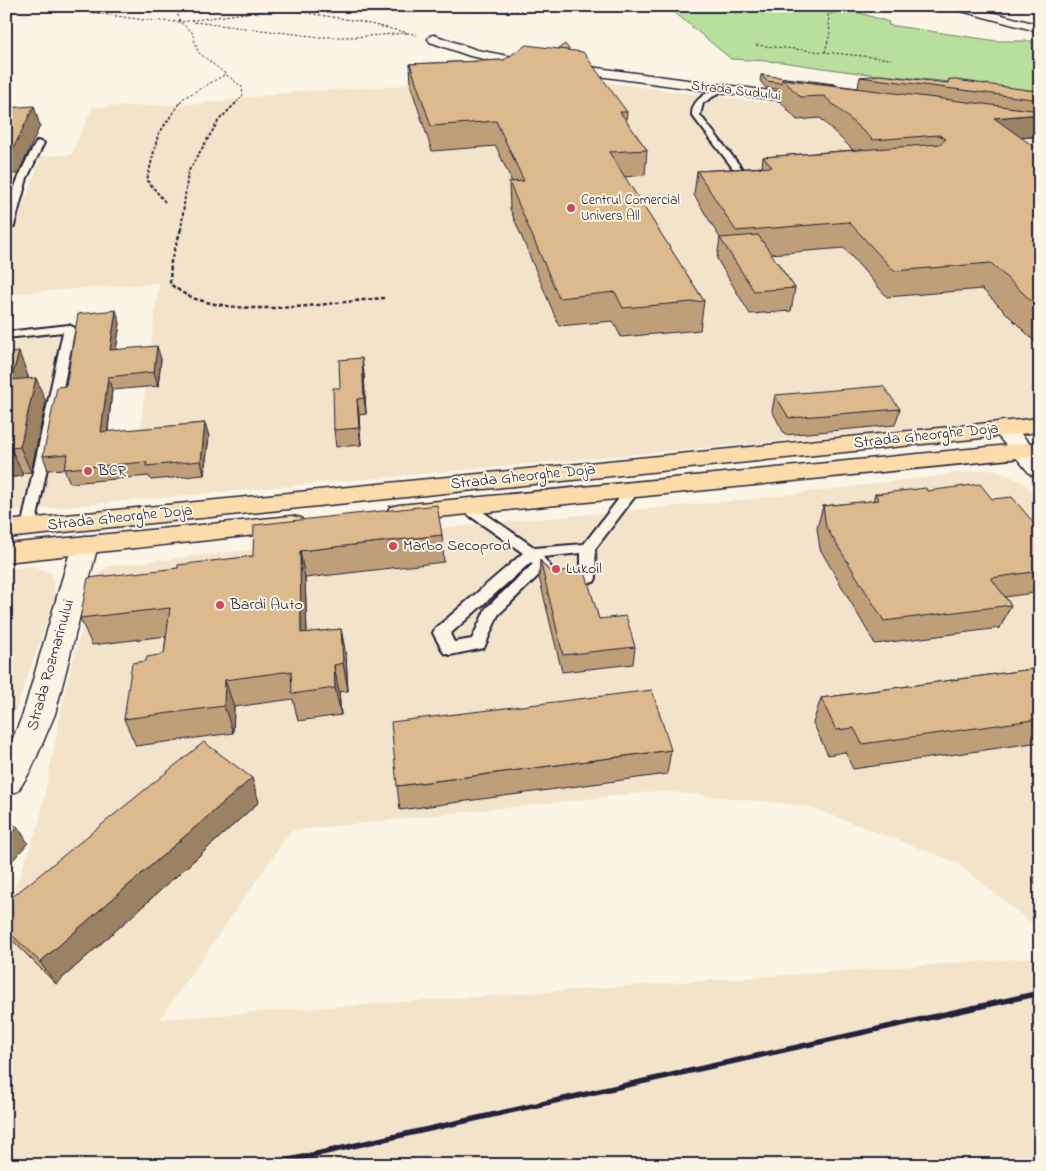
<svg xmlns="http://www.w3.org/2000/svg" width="1046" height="1171" viewBox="0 0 1046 1171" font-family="'Indie Flower',sans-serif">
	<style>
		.built { fill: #f3e3cb }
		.green { fill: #b8df9b; stroke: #6d806b }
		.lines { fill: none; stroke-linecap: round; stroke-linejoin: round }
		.lane-casing { stroke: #22223b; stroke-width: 4 }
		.street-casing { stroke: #22223b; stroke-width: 3 }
		.secondary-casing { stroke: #22223b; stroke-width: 3 }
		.primary-casing { stroke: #22223b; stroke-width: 3 }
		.path-far2 { stroke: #22223b; stroke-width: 1; stroke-dasharray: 2.5 2; stroke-linecap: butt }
		.path-far1 { stroke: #22223b; stroke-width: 2; stroke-dasharray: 3 2; stroke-linecap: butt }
		.path { stroke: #22223b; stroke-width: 2.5; stroke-dasharray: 4 2.5; stroke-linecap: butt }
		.lane { fill: #fcf5e5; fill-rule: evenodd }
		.street { fill: #fcf5e5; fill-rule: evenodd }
		.secondary { fill: #fcf5e5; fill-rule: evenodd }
		.primary { fill: #fddcac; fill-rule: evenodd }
		.rail { stroke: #22223b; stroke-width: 5.5 }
		.wall { fill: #be9f7a; stroke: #22223b }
		.shaded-wall { fill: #9b8263; stroke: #22223b }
		.building { fill: #ddb98e; stroke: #22223b }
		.poi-dot { fill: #d1495b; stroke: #fcf5e5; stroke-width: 2 }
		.labels { text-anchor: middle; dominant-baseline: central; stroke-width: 4; stroke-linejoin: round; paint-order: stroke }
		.far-street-label { font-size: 14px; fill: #22223b; stroke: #fcf5e5 }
		.far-poi-label { font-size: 14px; fill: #22223b; stroke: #fcf5e5; text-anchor: start }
		.street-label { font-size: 16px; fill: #22223b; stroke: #fcf5e5 }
		.poi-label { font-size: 16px; fill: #22223b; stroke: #fcf5e5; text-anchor: start }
	</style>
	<rect width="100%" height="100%" fill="#fcf5e5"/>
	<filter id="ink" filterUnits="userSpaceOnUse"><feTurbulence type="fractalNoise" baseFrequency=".02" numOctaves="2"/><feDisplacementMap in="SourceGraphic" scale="10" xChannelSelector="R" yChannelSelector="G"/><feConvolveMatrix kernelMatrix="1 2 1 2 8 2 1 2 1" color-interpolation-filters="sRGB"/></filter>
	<g filter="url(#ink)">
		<g class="built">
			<path d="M450 60 663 90 1040 137V417L6 512V338L61 332 39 438 140 429 159 283 6 294V252L41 156 71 155 93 107 194 104 292 92 400 86Z"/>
			<path d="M992 469 1023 482 1040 501V930L956 862 807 806 660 791 291 831 160 1019 1040 957V1165H6V912L39 823 66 686 96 576 108 566 442 528 751 499Z"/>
			<path d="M33 566 51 573 56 596 6 738V569Z"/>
		</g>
		<path class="green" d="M670 6H837L889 22 888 25 997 41H1040V91L851 72 782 62 731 59 674 12Z"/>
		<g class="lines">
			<defs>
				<g id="lane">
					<path d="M718 87 725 89 703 103 700 115 747 175H756V179L742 180 692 115C692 99 706 94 718 87Z"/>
					<path d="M37 141 44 143 27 178 14 226 6 231C6 201 22 167 37 141Z"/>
					<path d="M69 325 75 328 35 528 33 531H23L21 528 63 332 6 338V332Z"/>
					<path d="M632 487 639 491 595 549 596 578 594 582 554 587 549 586 540 574 498 615 484 648 450 655 444 653 433 633 435 629 523 553 460 509 458 506 460 503H470L535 548 584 544 627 488ZM581 553V574L558 576 543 557ZM531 562 533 564 486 608 472 639 454 642 450 634Z"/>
				</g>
				<g id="street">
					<path d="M949 6H968L1040 25V32L950 8Z"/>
					<path d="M434 35 477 50 508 56 815 97 822 101 815 105 508 64 470 56 430 42 428 39 430 36Z"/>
					<path d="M85 536 94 539 98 545 55 714 31 770 18 791 6 795V755L23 714 72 545 76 539Z"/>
				</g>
				<path id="secondary" d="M1003 421 1011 423 1040 455V477L1031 475 991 428 995 423Z"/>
				<g id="primary">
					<path d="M1040 418V432L6 538V521Z"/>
					<path d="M1040 442V456L399 521 390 519 386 513 390 507 399 505Z"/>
					<path d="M292 516 301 518 305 524 301 530 6 562V544Z"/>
				</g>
			</defs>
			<use href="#lane" class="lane-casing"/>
			<use href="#street" class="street-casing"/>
			<use href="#secondary" class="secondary-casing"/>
			<use href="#primary" class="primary-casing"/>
			<g class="path-far2">
				<path d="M48 6 144 20 180 22 297 6"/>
				<path d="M175 6 180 22 192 32 198 52 242 87 243 96 237 102"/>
				<path d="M358 6 403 11H518L541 6"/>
				<path d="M283 9 357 21 417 35"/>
				<path d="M178 13 203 6"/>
				<path d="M194 22 320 37H353L408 33"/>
				<path d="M756 45 891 59"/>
				<path d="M825 52 830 33 828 14 836 13"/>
				<path d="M180 102 182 99 226 74"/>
			</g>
			<g class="path-far1">
				<path d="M165 202 147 180 158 135 181 101"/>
				<path d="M181 230 188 172 219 120 238 101"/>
			</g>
			<path class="path" d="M181 229 171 261 170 284C177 289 185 295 193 298 250 318 325 303 384 298"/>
			<use href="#lane" class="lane"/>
			<use href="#street" class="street"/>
			<use href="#secondary" class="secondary"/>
			<use href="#primary" class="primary"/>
			<path class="rail" d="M267 1165 1040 993"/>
		</g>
		<g class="wall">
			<path d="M570 51 627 112 626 121 647 150 645 175 624 177 704 301 700 330 621 337 613 321 559 326 510 209 509 182H512L496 146 432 151 411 87 410 64 504 60Z"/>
			<path d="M1040 67V136L1021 138 1040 151V347L982 289 887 297 844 248 771 254 795 288 791 311 750 314 717 259 720 238 694 195 697 171 762 167 763 157 853 150 820 118 797 120 779 100 780 89 766 88 760 81 761 75 858 88 860 77 948 83 1034 91 1036 87V78Z"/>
			<path d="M120 323 116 350 161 359 158 386 112 390 108 432 205 423 209 437 204 475 151 480 149 476 70 483 64 469 48 470 43 456 66 386Z"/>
			<path d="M6 353 28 376V379L46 402 31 472 22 473V476L6 478Z"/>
			<path d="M364 374 366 414 359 415 361 445 336 447 334 430 340 388Z"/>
			<path d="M775 395 900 409 895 425 785 435 772 411Z"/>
			<path d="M927 491 992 499 1038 528H1040V592L1005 597 1011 605 1000 628 875 644 820 549 817 528 823 506 873 501 875 494Z"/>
			<path d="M442 535 444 562 305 578 307 633 341 629 346 656 348 691 339 692 341 715 298 721 293 699 234 707 233 733 136 746 124 719 146 661 164 654 166 636 92 645 80 618 178 568 253 556Z"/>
			<path d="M540 560 548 570 599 619 635 647 633 664 562 672 539 577Z"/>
			<path d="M1040 668V742L853 769 845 752 828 755 813 723 821 698Z"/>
			<path d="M671 750 667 774 400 810 397 786Z"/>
			<path d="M259 802 56 984 6 934V902Z"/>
			<path d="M1040 870V891L1033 880Z"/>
		</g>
		<g class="shaded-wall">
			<path d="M34 106 40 126 18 174H10L6 185V153Z"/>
			<path d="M1040 114V136L986 141 994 118Z"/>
			<path d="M116 310 120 323 114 364 110 350Z"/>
			<path d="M157 346 161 359 158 386 154 372Z"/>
			<path d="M19 352 28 376 21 405 11 380Z"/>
			<path d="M362 358 364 374 366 414 364 398Z"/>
			<path d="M108 377 112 390 106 446 101 432Z"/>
			<path d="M36 378 46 402 31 472 20 447Z"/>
			<path d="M357 399 359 415 361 445 359 428Z"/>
			<path d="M205 423 209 437 204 475 201 461Z"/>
			<path d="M11 448 22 473V476L6 478V451Z"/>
			<path d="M300 551 305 578 308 661 301 633Z"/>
			<path d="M341 629 346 656 348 691 343 663Z"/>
			<path d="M334 665 339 692 341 715 335 688Z"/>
			<path d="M225 680 234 707 233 733 224 706Z"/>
			<path d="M252 778 259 802 56 984 40 962Z"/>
			<path d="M18 827 28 843 6 868V840Z"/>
		</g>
		<g class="building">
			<path d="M565 44 570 51 558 49Z"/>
			<path d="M526 45 583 52 627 112H620L647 150 609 152 704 301 623 308 615 292 559 298 509 182 524 181 496 121 431 126 410 64 504 60Z"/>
			<path d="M761 75 804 80 835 84V85L782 79 781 83 767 81Z"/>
			<path d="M880 75 948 83 949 79 1035 91V87H1040V100L860 77Z"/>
			<path d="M782 79 1040 111V114L994 118 1040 151V309L991 263 894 271 849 222 736 231 697 171 772 167 763 157 940 144 946 139 939 135 873 140 824 96 801 97Z"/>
			<path d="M34 106 11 153H6V108Z"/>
			<path d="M758 235 795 288 754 291 720 238Z"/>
			<path d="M116 310 110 350 157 346 154 372 108 377 101 432 205 423 201 461 146 466 147 462 64 469 68 454 43 456 57 387 66 386 78 314Z"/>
			<path d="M19 352 11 380 36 378 20 447 11 448 10 451H6V353Z"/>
			<path d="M362 358 364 398 357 399 359 428 334 430 333 388H340L339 360Z"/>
			<path d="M883 386 900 409 789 418 775 395Z"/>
			<path d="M980 484 992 499 1012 497 1038 528H1040V571L991 578 1011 605 884 621 826 527 823 506 879 500 875 494 926 488 927 491Z"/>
			<path d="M437 505 442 535 300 551 301 633 341 629 343 663 334 665 335 688 292 694 291 671 225 680 224 706 124 719 132 663 146 661 147 657 164 654 170 608 80 618 88 578 178 568V565L253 556 254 525Z"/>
			<path d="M540 560 548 570 554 572 584 568 599 619 626 616 635 647 563 655Z"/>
			<path d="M1040 668V719L862 744 854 728 836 730 821 698Z"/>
			<path d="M652 690 671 750 397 786 391 722Z"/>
			<path d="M204 742 252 778 40 962 6 929V902Z"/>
			<path d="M6 821 18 827 6 840Z"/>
		</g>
	</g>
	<g class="poi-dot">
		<circle cx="571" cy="208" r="5"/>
		<circle cx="88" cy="471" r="5"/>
		<circle cx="393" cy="546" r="5"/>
		<circle cx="556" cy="569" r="5"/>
		<circle cx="220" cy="605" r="5"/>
	</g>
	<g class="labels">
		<g class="far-street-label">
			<text transform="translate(736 91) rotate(7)">Strada Sudului</text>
		</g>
		<g class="far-poi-label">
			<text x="581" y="200">Centrul Comercial<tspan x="581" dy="16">Univers All</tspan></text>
		</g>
		<g class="street-label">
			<text transform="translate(926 436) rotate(-6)">Strada Gheorghe Doja</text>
			<text transform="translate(523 477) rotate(-6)">Strada Gheorghe Doja</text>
			<text transform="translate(120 518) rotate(-6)">Strada Gheorghe Doja</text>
			<text transform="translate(51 665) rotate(-74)">Strada Rozmarinului</text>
		</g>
		<g class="poi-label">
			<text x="98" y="471">BCR</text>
			<text x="403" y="546">Marbo Secoprod</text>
			<text x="566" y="569">Lukoil</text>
			<text x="230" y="605">Bardi Auto</text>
		</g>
	</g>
	<rect width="1046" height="1171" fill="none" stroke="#fcf5e5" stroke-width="25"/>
	<rect x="12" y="12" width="1021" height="1146" fill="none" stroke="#22223b" stroke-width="2" filter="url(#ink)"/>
</svg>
